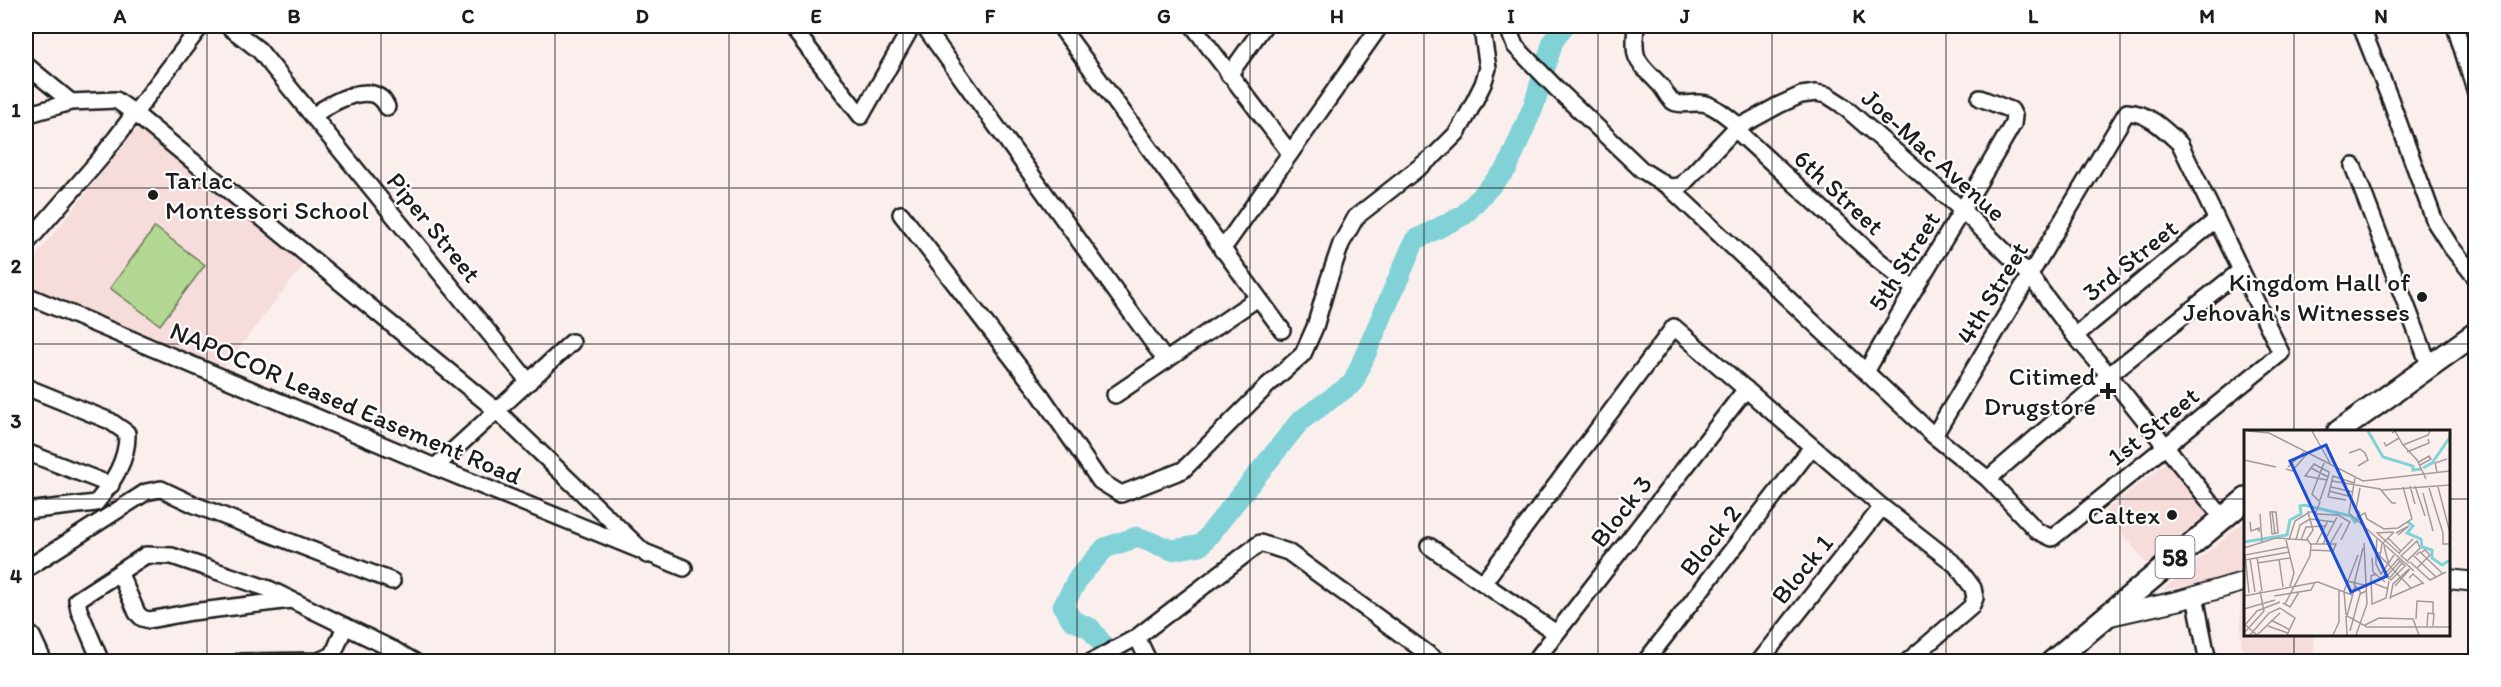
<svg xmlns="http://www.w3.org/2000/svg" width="2501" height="687" viewBox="0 0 2501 687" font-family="Itim,sans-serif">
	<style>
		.built { fill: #f6dcda }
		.green { fill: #b2d793; stroke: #677a58; stroke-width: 1.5 }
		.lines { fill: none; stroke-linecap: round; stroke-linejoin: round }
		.river { stroke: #81d2d7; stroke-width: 21 }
		.minor-casing { stroke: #1c1c1c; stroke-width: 20 }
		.major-casing { stroke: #1c1c1c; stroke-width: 22 }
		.highway-casing { stroke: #1c1c1c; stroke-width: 26 }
		.minor { stroke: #fff; stroke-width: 15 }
		.major { stroke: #fff; stroke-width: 18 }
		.highway { stroke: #fff; stroke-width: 21 }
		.grid { fill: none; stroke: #1c1c1c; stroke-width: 1.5; stroke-opacity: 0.55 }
		.poi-dot { fill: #1c1c1c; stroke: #fff; stroke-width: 2 }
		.labels { text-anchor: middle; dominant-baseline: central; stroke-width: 4.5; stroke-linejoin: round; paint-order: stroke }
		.shield { fill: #fff; stroke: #606060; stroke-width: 1.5 }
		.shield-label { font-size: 24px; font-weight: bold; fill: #1c1c1c }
		.street-label { font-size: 26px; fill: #1c1c1c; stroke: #fff }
		.poi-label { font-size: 26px; fill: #1c1c1c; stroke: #fff; text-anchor: end }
		.inset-river { fill: none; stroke: #81d2d7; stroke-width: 3 }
		.inset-road { fill: none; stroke: #a29b9a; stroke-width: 1.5 }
		.view { fill: #1d4ed8; fill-opacity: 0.15; stroke: #1d4ed8; stroke-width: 3 }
		.inset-edge { fill: none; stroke: #1c1c1c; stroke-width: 3 }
		.neatline { fill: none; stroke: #1c1c1c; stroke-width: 2 }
		.grid-label { font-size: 20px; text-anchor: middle; font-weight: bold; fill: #1c1c1c }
	</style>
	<rect width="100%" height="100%" fill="#fbefee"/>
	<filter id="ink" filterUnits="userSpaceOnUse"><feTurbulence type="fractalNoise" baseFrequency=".0167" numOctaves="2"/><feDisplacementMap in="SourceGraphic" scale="12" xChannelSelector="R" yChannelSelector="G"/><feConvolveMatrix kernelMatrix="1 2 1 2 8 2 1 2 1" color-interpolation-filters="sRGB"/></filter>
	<g filter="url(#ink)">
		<g class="built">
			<path d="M138 128 306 262 224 367 26 284V268Z"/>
			<path d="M2167 462 2209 516 2147 564 2105 511Z"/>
			<path d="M2246 520V575L2163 590Z"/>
			<path d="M2246 595V634L2313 635 2315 661H2242L2240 596Z"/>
		</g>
		<path class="green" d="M155 227 205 265 160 325 110 288Z"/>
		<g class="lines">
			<path class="river" d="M1116 662 1090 628 1072 620 1063 606 1079 577 1105 548 1137 537 1172 550 1201 545 1300 421 1353 383 1415 240 1464 215 1507 168 1534 105 1553 41 1564 26"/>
			<defs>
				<g id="minor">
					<path d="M228 26 259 50 529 382"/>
					<path d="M791 26 861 116 912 26"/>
					<path d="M924 26 1166 361"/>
					<path d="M1060 26 1282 330"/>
					<path d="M1193 26 1290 153"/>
					<path d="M1512 26 1511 36 1515 46 1557 89 1642 170 1669 187 1681 186 1735 129 1779 105 1801 95 1816 93 1827 95 1841 104 1963 211 2030 276 2075 336 2109 375 2222 517"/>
					<path d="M1636 26C1632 63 1638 61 1661 86 1666 92 1669 101 1676 103 1687 106 1698 100 1709 105 1720 109 1730 120 1740 126"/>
					<path d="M2361 26 2390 99 2435 222 2451 247 2476 278"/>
					<path d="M2455 26 2476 93"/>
					<path d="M26 65 71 102"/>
					<path d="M1229 75 1264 26"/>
					<path d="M26 115 71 102 116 100 133 112 497 411 647 555"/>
					<path d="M313 116C330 103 375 77 387 107"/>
					<path d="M1735 129 1877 259 1913 288"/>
					<path d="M2353 166 2430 367"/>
					<path d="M1669 187 1934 436 1988 479 2037 531 2052 538 2281 353 2180 144C2165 130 2149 113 2127 112L2122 120 1934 436"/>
					<path d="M901 214 1040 394 1100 481 1121 494 1183 470 1268 385 1303 354 1315 327 1328 282 1341 244 1356 217 1436 154 1457 133 1468 114 1483 84 1488 68 1483 36 1486 26"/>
					<path d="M26 244 99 160 201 26"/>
					<path d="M1222 250 1380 26"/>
					<path d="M26 295 435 467 684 568"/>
					<path d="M2075 336 2216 220"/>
					<path d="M1866 372C1913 288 1965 208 2013 124L2014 116 2011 110 1980 98"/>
					<path d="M26 387 110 421 127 433C128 460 113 482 96 503L26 511"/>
					<path d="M1115 395 1258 298"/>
					<path d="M26 452 111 485"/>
					<path d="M435 467 572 342"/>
					<path d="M1988 479 2109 375 2240 271"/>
					<path d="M1429 546 1556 633"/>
					<path d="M26 569 146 492 161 489 195 505 392 581"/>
					<path d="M120 574 137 613 142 618 149 620 192 612 291 600"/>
					<path d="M1483 583 1674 327 1882 507 1956 565 1973 588 1975 598 1971 607 1907 662"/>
					<path d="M2195 596 2208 662"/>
					<path d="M26 633 32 636 44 662"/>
					<path d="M1137 637 1149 662"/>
					<path d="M394 650 415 662"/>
					<path d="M101 662 79 610 77 600 146 555 172 556 269 589 394 650 388 662"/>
					<path d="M239 662 318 661 333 655 345 626"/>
					<path d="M1091 662 1137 637 1260 543 1288 552 1439 662"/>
					<path d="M1534 662 1746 389"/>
					<path d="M1645 662 1812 447"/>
					<path d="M1759 662 1882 507"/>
				</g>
				<g id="major">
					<path d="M2448 579 2476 582"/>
					<path d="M2106 617 2181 600 2246 581"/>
				</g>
				<g id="highway">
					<path d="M2338 432 2476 333"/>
					<path d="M2052 662 2246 499"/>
				</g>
			</defs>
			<use href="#minor" class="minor-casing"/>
			<use href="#major" class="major-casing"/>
			<use href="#highway" class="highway-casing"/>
			<use href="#minor" class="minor"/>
			<use href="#major" class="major"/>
			<use href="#highway" class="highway"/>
		</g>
	</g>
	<path class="grid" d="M207 26V662M381 26V662M555 26V662M729 26V662M903 26V662M1077 26V662M1250 26V662M1424 26V662M1598 26V662M1772 26V662M1946 26V662M2120 26V662M2294 26V432M26 188H2476M26 344H2476M26 499H2246M2448 499H2476M2294 634V662"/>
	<g class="poi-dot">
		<circle cx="153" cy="195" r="6"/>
		<circle cx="2422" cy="297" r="6"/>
		<path d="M2105 382h6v6h6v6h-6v6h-6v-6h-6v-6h6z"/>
		<circle cx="2172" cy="515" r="6"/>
	</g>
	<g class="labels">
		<rect class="shield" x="2155.5" y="536" width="39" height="42" rx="4.5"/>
		<g class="shield-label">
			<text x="2175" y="557">58</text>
		</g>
		<g class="street-label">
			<text transform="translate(1934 155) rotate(42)">Joe-Mac Avenue</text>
			<text transform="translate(1839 192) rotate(43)">6th Street</text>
			<text transform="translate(434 227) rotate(51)">Piper Street</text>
			<text transform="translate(2130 260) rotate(-39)">3rd Street</text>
			<text transform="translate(1904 261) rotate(-58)">5th Street</text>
			<text transform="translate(1992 293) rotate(-59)">4th Street</text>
			<text transform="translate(346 403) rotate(23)">NAPOCOR Leased Easement Road</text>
			<text transform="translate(2153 426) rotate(-39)">1st Street</text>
			<text transform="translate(1621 511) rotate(-52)">Block 3</text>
			<text transform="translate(1710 540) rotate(-52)">Block 2</text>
			<text transform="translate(1802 569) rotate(-51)">Block 1</text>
		</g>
		<g class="poi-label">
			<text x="165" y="180" text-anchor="start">Tarlac<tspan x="165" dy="30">Montessori School</tspan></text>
			<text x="2410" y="282">Kingdom Hall of<tspan x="2410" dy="30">Jehovah's Witnesses</tspan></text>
			<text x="2096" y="376">Citimed<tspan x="2096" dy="30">Drugstore</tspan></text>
			<text x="2160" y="515">Caltex</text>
		</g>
	</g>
	<g transform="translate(2244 430)">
		<rect width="206" height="206" fill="#fbefee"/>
		<path class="inset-river" d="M124 1 139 27 169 36V40L177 39M179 38 188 33 206 7M164 92 169 96 163 103 177 109 178 117 188 120V128L198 135 206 130M0 112 43 105 46 90 57 84 56 76 60 75 107 86 111 92 114 88"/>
		<path class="inset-road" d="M4 1 25 3 119 51 206 41M68 1 86 33M148 3 151 1 159 15 184 5 186 1M140 12 142 16 155 8M159 15 173 30 182 49M163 22 185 13 184 9M105 23 116 19 121 23 124 30 114 36M0 30 32 37M175 32 185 26 187 29 176 35M44 37 60 22M67 38 84 47M42 39 48 41 63 24M193 42 191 33 203 29M111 48 105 83 170 141M88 51 136 59 148 73H152M166 56 171 74M171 56 181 86M87 57 109 62M194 57 205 99M116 58 112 79 116 83M185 58 199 103V114H206M138 60 206 55M85 61 108 67M179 63 189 101M76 70 83 50 84 47 85 43V42L70 34 61 46 83 50M102 70 84 67 89 46 110 53M28 81 31 104M26 82H32L34 103 28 104ZM16 84 18 113M71 84 94 85 106 92 97 110M113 87 121 83 123 89 140 99 154 98 168 89 159 57M6 92 7 101 15 98V102M149 102 133 103 156 124M150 102 138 114 136 126 167 158M152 103 165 96 154 105M144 108 157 121M133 109 132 123H136M42 110 50 143 46 156M45 110 51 91 64 83M52 110 56 95 66 89 91 92M57 110 62 97 81 96M72 114 84 91M79 114 93 87M86 114 98 93M140 116 145 135M0 118 32 108 63 110M67 120 89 121 92 114H67M155 123 169 109M169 125 192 147M172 125 176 122 199 144M136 126H132V134L137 144 150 125M13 127 18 161M128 128 129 142 141 152M6 129 11 162M35 129 39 157M154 129 161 136 147 150 140 145ZM1 130 45 122M163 131 176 118 173 111 157 126 161 129 165 133M166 132 186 150 202 142M13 133 46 128M173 138 186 125 181 120 177 123M142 147 156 131M165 148 169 144 180 154M145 149 158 133M103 151 124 156M127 152 144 159M111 156 103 186 123 197H206M151 156 166 139M5 163 1 125 43 117M117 163 110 154 119 118M0 166 74 152 108 165M30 166 67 160 71 152M147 167 179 153M146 169 149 154 165 139M39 173 46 177 55 162M41 174 66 126 67 115 63 109 69 100 64 82H72L76 72 68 64 80 33M128 174 142 168 145 151M128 175 127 146 132 144M0 179 31 170M102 185 100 161 114 125M102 186 103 205M172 189 173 171 189 172V184M27 190 46 200M0 194 13 205 36 183M1 195 13 181 36 172M121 195 135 188 169 189 175 205M24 196 44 203M183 196 184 183 190 184 189 196M106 201 116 164 122 161M0 203 20 181 16 161M6 205 25 183 36 178 51 188 43 205M89 205 95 192V160M112 205 123 174 120 113"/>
		<path class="view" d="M82 15 143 146 107 162 46 31Z"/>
		<rect width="206" height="206" class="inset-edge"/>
	</g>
	<rect width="2501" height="687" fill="none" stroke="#fff" stroke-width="66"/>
	<rect x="33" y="33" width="2435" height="621" class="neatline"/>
	<g class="grid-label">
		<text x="120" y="23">A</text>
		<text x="294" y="23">B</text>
		<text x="468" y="23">C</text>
		<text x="642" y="23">D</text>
		<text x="816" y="23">E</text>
		<text x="990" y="23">F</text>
		<text x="1164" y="23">G</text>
		<text x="1337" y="23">H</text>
		<text x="1511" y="23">I</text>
		<text x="1685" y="23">J</text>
		<text x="1859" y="23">K</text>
		<text x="2033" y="23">L</text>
		<text x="2207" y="23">M</text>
		<text x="2381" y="23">N</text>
		<text x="16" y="117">1</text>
		<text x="16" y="273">2</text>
		<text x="16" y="428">3</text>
		<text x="16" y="583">4</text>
	</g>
</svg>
